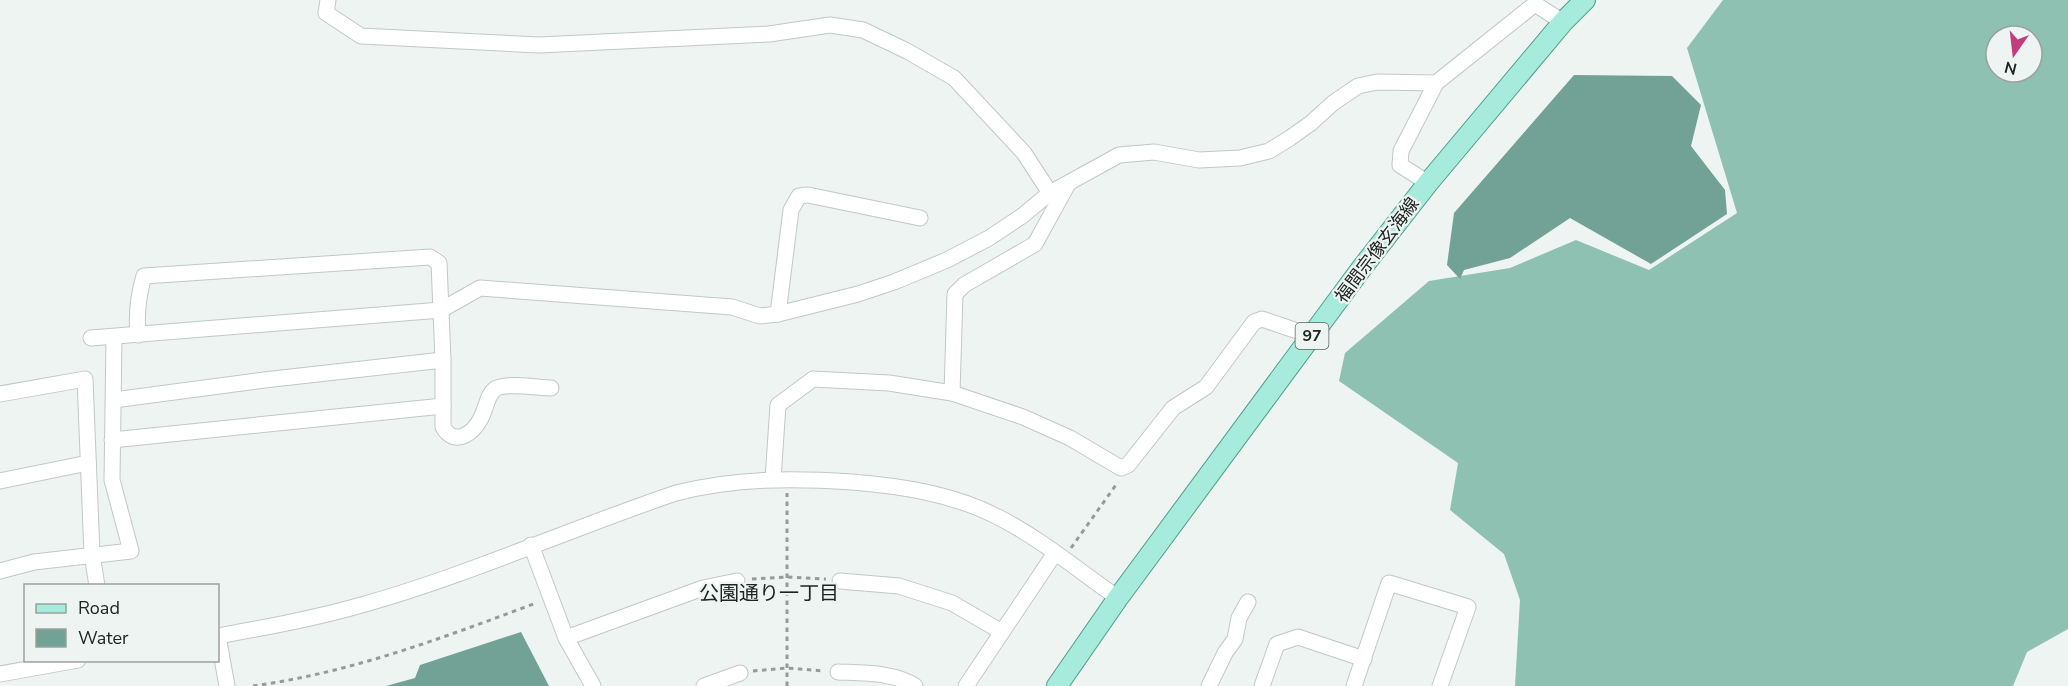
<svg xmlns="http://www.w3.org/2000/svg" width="2068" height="686" viewBox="0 0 2068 686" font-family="'Nunito Sans','Noto Sans JP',sans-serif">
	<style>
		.forest { fill: #8fc1b3; fill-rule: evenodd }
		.water { fill: #71a295 }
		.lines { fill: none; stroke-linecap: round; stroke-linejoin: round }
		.minor-casing { stroke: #c1c8c6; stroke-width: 17 }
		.major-casing { stroke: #509d8b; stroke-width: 22 }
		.path { stroke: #959b99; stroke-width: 3; stroke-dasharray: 4.5 4.5; stroke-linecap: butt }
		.minor { stroke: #fff; stroke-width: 15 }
		.major { stroke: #a6ebdb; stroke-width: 20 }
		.labels { text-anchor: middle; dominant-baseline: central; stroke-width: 4.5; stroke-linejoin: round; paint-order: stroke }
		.shield { fill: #edf4f2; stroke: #5e6261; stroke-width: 1.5 }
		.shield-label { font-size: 16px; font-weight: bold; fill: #212423 }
		.street-label { font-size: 18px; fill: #212423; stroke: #edf4f2 }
		.neighbourhood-label { font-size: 20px; fill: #212423; stroke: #edf4f2 }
	</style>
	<rect width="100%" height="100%" fill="#edf4f2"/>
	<path class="forest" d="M1723 0H2068V629L2027 652 2013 686H1515L1520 600 1504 554 1450 510 1458 463 1339 381 1345 353 1429 281 1510 268 1576 240 1649 270 1737 213 1687 48ZM1996 36H2032V72H1996Z"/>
	<g class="water">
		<path d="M1574 75 1672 76 1701 105 1691 146 1725 190 1727 214 1651 264 1570 218 1510 258 1464 270 1460 279 1447 265 1454 213Z"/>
		<path d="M521 632 549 686H386L415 678 420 665Z"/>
	</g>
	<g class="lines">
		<defs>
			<g id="minor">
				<path d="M328 0 326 13 361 36 539 45 769 34 830 25 863 30 907 51 954 78 1024 153 1050 193"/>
				<path d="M1428 183 1400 165 1401 151 1436 83 1535 4 1563 22"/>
				<path d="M778 314 791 210 799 196 808 195 920 218"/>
				<path d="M138 335C136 314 138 296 144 276L430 257 439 263 443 360"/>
				<path d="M91 338 441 310 480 288 732 307 760 316 778 314 858 294 894 282 947 260 989 238 1022 216 1050 193 1119 155 1154 152 1199 160 1240 158 1269 151 1290 138 1311 123 1333 103 1358 86 1377 82 1436 83"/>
				<path d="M952 393 955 294 964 285 1035 244 1068 184"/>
				<path d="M0 394 85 379 92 554 97 586"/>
				<path d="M114 400 264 380 443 360V427C454 447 473 434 481 418 486 409 487 395 495 389 505 382 539 388 551 388"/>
				<path d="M112 440 443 406"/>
				<path d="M773 479 778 405 813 379 889 383 952 393 1023 417 1070 438 1121 468 1128 465 1173 408 1206 387 1254 322 1262 319 1312 336"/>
				<path d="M0 481 88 463"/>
				<path d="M531 545 566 638 593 686"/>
				<path d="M0 571 34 562 131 551 112 480 114 337"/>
				<path d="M840 581 899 586 952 603 1002 632"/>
				<path d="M218 636C267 627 317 618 365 604 471 574 572 528 676 493 735 478 792 478 852 482 902 486 953 494 998 517 1041 539 1079 571 1118 598"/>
				<path d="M218 636 227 686"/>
				<path d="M566 638 703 588 737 581"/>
				<path d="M838 672C862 673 894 672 915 686"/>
				<path d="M0 674 78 660"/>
				<path d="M704 686 740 673"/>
				<path d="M966 686 1055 553"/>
				<path d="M1209 686 1225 653 1235 639 1239 618 1248 602"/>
				<path d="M1262 686 1277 644 1298 637 1364 659"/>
				<path d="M1354 686 1389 583 1468 607 1440 686"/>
			</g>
			<path id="major" d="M1057 686 1118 598 1361 269 1428 183 1563 22 1585 0"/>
		</defs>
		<use href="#minor" class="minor-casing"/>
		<use href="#major" class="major-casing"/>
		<g class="path">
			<path d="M1071 548 1118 482"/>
			<path d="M752 579 787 577 826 579"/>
			<path d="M753 671 787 668 824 671"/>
			<path d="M253 686C353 672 442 638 536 603"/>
			<path d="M787 686V493"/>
		</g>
		<use href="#minor" class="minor"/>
		<use href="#major" class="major"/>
	</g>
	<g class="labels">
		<rect class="shield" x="1295.5" y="323" width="33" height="26" rx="4.5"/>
		<g class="shield-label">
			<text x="1312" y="336">97</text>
		</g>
		<g class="street-label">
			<text transform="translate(1377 250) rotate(-53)">福間宗像玄海線</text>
		</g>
		<g class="neighbourhood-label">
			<text x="769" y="593">公園通り一丁目</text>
		</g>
	</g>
	<rect x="24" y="584" width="195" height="78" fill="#edf4f2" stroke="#9ba19f" stroke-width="1.5"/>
	<rect x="36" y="604" width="30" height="9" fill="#a6ebdb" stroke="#9ba19f" stroke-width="1.5"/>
	<text x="78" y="614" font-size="18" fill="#212423">Road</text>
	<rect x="36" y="629" width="30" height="18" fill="#71a295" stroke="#9ba19f" stroke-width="1.5"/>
	<text x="78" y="644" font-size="18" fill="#212423">Water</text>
	<g transform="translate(2014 54) rotate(194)"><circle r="28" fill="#edf4f2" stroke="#9ba19f" stroke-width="1.5"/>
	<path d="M0-4.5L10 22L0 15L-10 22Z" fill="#c33c7b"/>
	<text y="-9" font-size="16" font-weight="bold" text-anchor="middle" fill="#212423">N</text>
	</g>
</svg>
